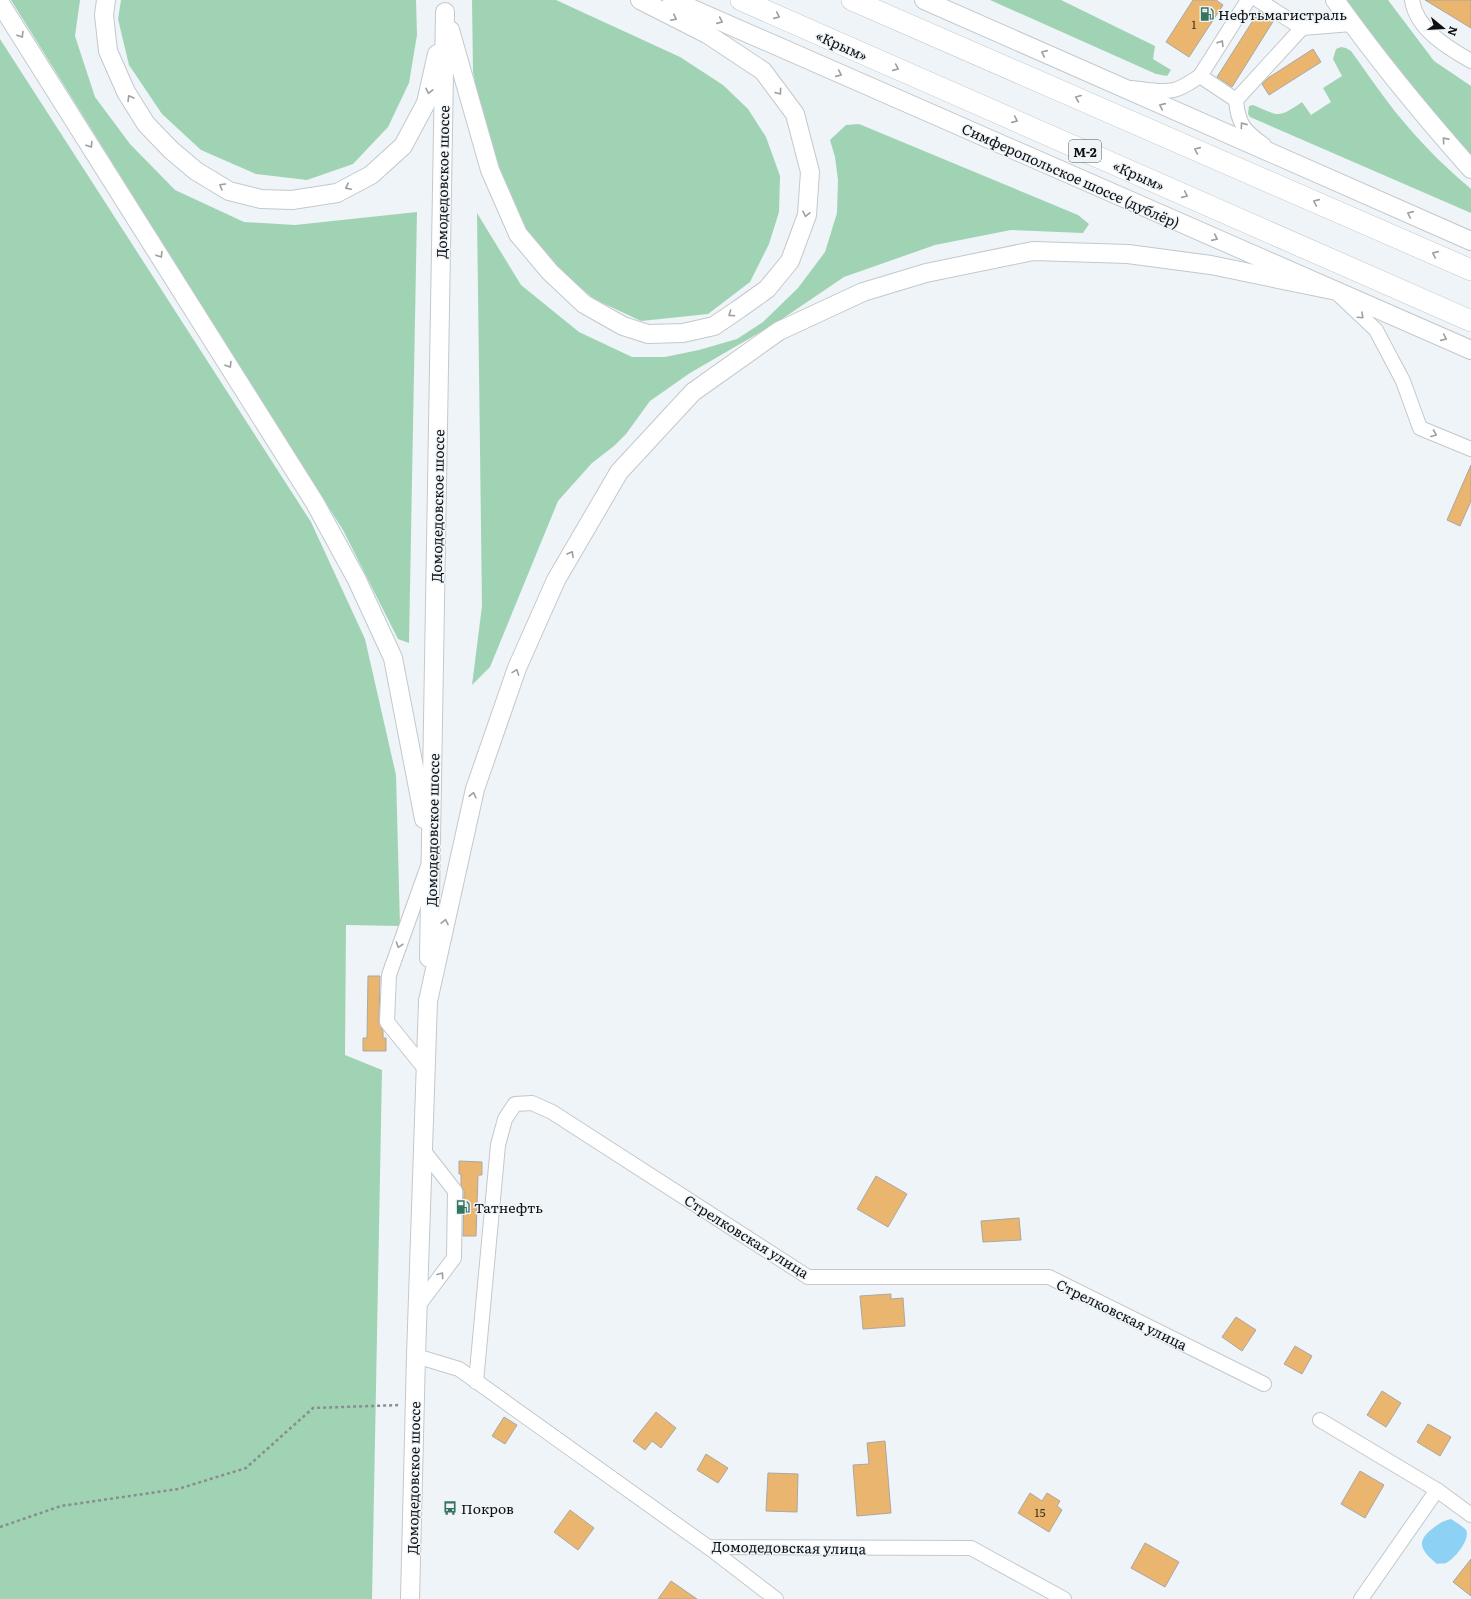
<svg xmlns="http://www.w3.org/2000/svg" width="1471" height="1599" viewBox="0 0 1471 1599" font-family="Literata,serif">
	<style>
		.green { fill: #9fd3b4 }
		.water { fill: #8dd2f5 }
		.building { fill: #e9b56f; stroke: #aba7a2 }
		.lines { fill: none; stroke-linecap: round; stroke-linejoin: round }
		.minor-casing { stroke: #c3c8cc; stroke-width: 16 }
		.major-casing { stroke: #c3c8cc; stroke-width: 20 }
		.highway-casing { stroke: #c3c8cc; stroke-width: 22 }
		.path { stroke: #898d90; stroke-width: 2.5; stroke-dasharray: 3 3; stroke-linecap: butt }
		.minor { stroke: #fff; stroke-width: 14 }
		.major { stroke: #fff; stroke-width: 18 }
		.highway { stroke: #fff; stroke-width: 21 }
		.oneway { stroke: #9f9fa0 }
		.labels { text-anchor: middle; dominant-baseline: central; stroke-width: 3; stroke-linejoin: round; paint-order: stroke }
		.number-label { font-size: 12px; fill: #453828 }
		.shield { fill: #eef4f8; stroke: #515456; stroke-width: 1 }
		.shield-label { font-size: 13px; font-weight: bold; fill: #0e0f11 }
		.poi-label { font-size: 14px; fill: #0e0f11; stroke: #eef4f8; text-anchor: start }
		.street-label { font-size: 14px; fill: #0e0f11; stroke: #eef4f8 }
	</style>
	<rect width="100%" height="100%" fill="#eef4f8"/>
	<g class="green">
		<path d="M11 0H80L75 36 95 97 130 144 175 190 244 222 295 225 417 212 409 643 398 639 343 530 222 339Z"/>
		<path d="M121 0H416L417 35 409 83 388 127 353 164 307 180 256 174 201 150 162 114 129 65 118 19Z"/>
		<path d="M472 0H556L680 57 723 85 748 109 766 137 780 176 779 212 769 244 750 282 708 314 641 321 594 299 537 251 506 187 485 130 473 72Z"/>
		<path d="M990 0H1061L1155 46 1153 59 1171 70 1167 76 1156 74Z"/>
		<path d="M1345 0H1388L1434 61 1471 86V160L1360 22Z"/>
		<path d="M0 39 311 522 365 639 396 775 400 926 346 925 345 1055 382 1070 372 1599H0Z"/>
		<path d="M1341 47 1346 48 1351 51C1363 67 1374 84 1387 101 1411 133 1440 163 1471 189V213L1250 117 1248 114 1249 106 1253 105C1280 116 1277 119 1302 102L1311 115 1331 102 1323 88 1342 76 1333 59 1336 49Z"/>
		<path d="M859 124 1078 215 1089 224 1083 233 1011 230 935 245 844 277 776 323 690 373 650 401 626 434 614 446 592 463 558 501 490 667 472 685 482 606 477 213 521 285 579 332 632 357H665L699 350 737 339 763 322 798 288 825 252 837 213 838 180 835 157 830 140 846 125Z"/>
	</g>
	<path class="water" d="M1451 1519C1455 1522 1463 1526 1466 1530 1471 1539 1454 1560 1446 1563 1444 1564 1440 1563 1437 1564 1423 1552 1414 1543 1432 1529 1438 1524 1443 1521 1451 1519Z"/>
	<g class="building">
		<path d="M1193 0H1216L1223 5 1189 57 1166 42Z"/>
		<path d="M1425 0H1471V28Z"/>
		<path d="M1259 11 1274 20 1232 87 1217 77Z"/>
		<path d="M1313 49 1321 62 1269 95 1262 84 1268 78Z"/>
		<path d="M1471 465V501L1460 526 1447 520Z"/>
		<path d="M368 976H380L379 1022 383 1031V1038H386V1051H363V1038H367Z"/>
		<path d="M459 1161 482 1162V1175H478L476 1236H463L464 1191 461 1185V1174H459Z"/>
		<path d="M876 1176 907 1194 888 1227 857 1209Z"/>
		<path d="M1019 1218 1021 1240 983 1242 981 1221Z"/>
		<path d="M891 1294V1299L903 1298 905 1326 863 1329 860 1296Z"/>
		<path d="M1236 1317 1256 1330 1242 1351 1222 1337Z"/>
		<path d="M1295 1346 1312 1356 1302 1374 1284 1364Z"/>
		<path d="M1382 1391 1401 1403 1386 1427 1367 1415Z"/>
		<path d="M656 1412 676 1428 661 1448 652 1441 645 1450 633 1441Z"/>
		<path d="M504 1417 517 1425 505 1444 492 1436Z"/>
		<path d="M1428 1424 1451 1437 1440 1456 1417 1442Z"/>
		<path d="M885 1441 891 1513 857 1516 853 1465 869 1464 867 1443Z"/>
		<path d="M706 1454 728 1468 718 1483 697 1470Z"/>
		<path d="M1360 1471 1384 1485 1365 1518 1341 1504Z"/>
		<path d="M768 1473 798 1474 797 1512 766 1511Z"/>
		<path d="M1030 1493 1042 1501 1047 1493 1060 1501 1057 1506 1062 1510 1049 1532 1018 1513Z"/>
		<path d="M570 1510 594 1528 578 1550 554 1532Z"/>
		<path d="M1145 1543 1179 1562 1165 1587 1131 1568Z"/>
		<path d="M1471 1559V1596L1453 1582Z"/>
		<path d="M671 1581 697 1599H658Z"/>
	</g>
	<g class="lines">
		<defs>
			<g id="minor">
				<path d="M1258 0 1302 28 1352 24"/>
				<path d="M1412 0C1416 29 1448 48 1471 61"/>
				<path d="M1200 76 1248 0"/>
				<path d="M1131 88C1145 89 1161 93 1174 90 1183 88 1192 81 1200 76L1236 100C1238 124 1244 131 1264 145"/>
				<path d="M1236 100 1302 28"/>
				<path d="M1339 295 1376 330 1403 381 1420 428 1471 449"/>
				<path d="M426 1070 387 1022 389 975 428 866"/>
				<path d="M418 1306 454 1258 455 1191 423 1150"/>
				<path d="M416 1356 459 1369 708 1547 971 1548 1064 1599"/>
				<path d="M476 1382 498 1145 505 1119 515 1104 532 1103 552 1112 808 1277H1049L1264 1384"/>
				<path d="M1320 1420 1437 1490 1471 1515"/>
				<path d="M708 1547 776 1599"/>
				<path d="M1361 1599 1437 1490"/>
			</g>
			<g id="major">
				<path d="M106 0 104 15 108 51 126 92 146 124 171 150 196 171 229 191 261 199 292 200 337 193 371 175 403 146 426 103 437 54"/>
				<path d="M672 0 1471 350"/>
				<path d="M924 0 1471 241"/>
				<path d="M1335 0C1377 59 1423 115 1471 169"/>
				<path d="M0 3 315 503 357 580 393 658 424 819"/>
				<path d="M450 30 490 170 518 234 550 272 584 304 623 326 648 334 683 333 714 326 739 309 767 289 790 261 807 215 810 172 795 114 763 71 707 34 640 0"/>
				<path d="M429 958 445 12"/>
				<path d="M410 1599 416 1356 428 1001 475 789 517 668 556 580 619 472 693 392 779 331 863 292 926 273 1033 251 1128 254 1211 265 1332 290"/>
			</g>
			<g id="highway">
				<path d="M741 0 1471 321"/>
				<path d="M852 0 1471 270"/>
			</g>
		</defs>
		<use href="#minor" class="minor-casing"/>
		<use href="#major" class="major-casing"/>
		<use href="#highway" class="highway-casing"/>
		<path class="path" d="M0 1527 61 1506 178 1489 246 1468 313 1408 400 1405"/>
		<use href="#minor" class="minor"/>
		<use href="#major" class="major"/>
		<use href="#highway" class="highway"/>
	</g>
	<defs><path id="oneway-chevron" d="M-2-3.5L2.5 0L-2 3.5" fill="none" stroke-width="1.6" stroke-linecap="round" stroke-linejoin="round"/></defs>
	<g class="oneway">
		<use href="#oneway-chevron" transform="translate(777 16) rotate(24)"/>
		<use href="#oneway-chevron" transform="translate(674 18) rotate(27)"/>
		<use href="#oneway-chevron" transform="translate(720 21) rotate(24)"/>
		<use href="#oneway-chevron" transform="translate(21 35) rotate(58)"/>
		<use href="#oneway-chevron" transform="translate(1221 43) rotate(-58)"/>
		<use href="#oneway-chevron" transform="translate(1044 53) rotate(-156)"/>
		<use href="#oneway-chevron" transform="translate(896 68) rotate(24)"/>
		<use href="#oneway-chevron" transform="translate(839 74) rotate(24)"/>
		<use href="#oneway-chevron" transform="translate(429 91) rotate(102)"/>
		<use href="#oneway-chevron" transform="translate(779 92) rotate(53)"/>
		<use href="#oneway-chevron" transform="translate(130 98) rotate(-121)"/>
		<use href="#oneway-chevron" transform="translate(1078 98) rotate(-157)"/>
		<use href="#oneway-chevron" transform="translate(1162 106) rotate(-156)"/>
		<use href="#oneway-chevron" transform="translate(1015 120) rotate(24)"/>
		<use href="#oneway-chevron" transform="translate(1243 125) rotate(-125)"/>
		<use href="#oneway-chevron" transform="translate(1445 140) rotate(-132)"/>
		<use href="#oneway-chevron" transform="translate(90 145) rotate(58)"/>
		<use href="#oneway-chevron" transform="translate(1197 150) rotate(-156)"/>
		<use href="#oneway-chevron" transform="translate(222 186) rotate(-149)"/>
		<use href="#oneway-chevron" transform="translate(348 187) rotate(153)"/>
		<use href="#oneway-chevron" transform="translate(1185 195) rotate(24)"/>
		<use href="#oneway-chevron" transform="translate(1316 202) rotate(-156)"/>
		<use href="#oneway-chevron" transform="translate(806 214) rotate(102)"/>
		<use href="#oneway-chevron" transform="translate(1410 214) rotate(-156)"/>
		<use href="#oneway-chevron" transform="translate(1215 238) rotate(24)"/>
		<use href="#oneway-chevron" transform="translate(1435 254) rotate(-156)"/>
		<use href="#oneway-chevron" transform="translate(160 255) rotate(58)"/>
		<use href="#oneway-chevron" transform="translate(731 314) rotate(146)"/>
		<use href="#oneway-chevron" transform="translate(1361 316) rotate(43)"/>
		<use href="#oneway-chevron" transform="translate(1444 338) rotate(24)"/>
		<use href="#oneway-chevron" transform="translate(229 365) rotate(58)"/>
		<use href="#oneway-chevron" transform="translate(1434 434) rotate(22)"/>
		<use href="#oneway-chevron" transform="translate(571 554) rotate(-60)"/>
		<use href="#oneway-chevron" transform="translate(516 672) rotate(-70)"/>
		<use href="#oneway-chevron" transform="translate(473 795) rotate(-77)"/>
		<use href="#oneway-chevron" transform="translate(445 922) rotate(-78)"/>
		<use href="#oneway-chevron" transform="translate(399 945) rotate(109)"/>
		<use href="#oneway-chevron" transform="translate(441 1275) rotate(-54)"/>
	</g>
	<defs>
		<symbol id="fuel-bare" viewBox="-9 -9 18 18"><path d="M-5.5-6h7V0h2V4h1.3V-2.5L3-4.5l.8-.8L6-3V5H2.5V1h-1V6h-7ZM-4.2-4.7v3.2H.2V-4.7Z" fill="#367460" stroke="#eef4f8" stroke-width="2.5" paint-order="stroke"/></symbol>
		<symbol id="bus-bare" viewBox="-9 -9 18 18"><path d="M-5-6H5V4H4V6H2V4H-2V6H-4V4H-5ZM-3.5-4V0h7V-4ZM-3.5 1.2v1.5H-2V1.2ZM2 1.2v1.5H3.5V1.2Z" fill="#367460" stroke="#eef4f8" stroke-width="2.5" paint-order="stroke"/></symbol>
	</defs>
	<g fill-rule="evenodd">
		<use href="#fuel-bare" x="1197" y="4" width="20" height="20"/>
		<use href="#fuel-bare" x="453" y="1197" width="20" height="20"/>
		<use href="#bus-bare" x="440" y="1498" width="20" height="20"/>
	</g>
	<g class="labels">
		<g class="number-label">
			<text x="1194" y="24">1</text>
			<text x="1040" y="1512">15</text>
		</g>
		<rect class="shield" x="1069" y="140" width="32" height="22" rx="3"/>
		<g class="shield-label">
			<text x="1085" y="151">М-2</text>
		</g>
		<g class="poi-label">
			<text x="1218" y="14">Нефтьмагистраль</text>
			<text x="474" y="1207">Татнефть</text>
			<text x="461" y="1508">Покров</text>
		</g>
		<g class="street-label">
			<text transform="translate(842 45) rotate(24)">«Крым»</text>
			<text transform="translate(1071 175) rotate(24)">Симферопольское шоссе (дублёр)</text>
			<text transform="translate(1139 175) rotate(24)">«Крым»</text>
			<text transform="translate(442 182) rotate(-89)">Домодедовское шоссе</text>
			<text transform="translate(437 506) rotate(-89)">Домодедовское шоссе</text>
			<text transform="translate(432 830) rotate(-89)">Домодедовское шоссе</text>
			<text transform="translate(747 1236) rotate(32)">Стрелковская улица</text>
			<text transform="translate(1122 1314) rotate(26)">Стрелковская улица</text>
			<text transform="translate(413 1478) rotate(-89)">Домодедовское шоссе</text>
			<text transform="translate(789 1547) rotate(1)">Домодедовская улица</text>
		</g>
	</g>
	<g transform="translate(1443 28) rotate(108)" stroke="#eef4f8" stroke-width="3" paint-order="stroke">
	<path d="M0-3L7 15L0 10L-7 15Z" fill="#0e0f11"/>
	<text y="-6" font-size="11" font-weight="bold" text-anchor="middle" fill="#0e0f11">N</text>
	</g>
</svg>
